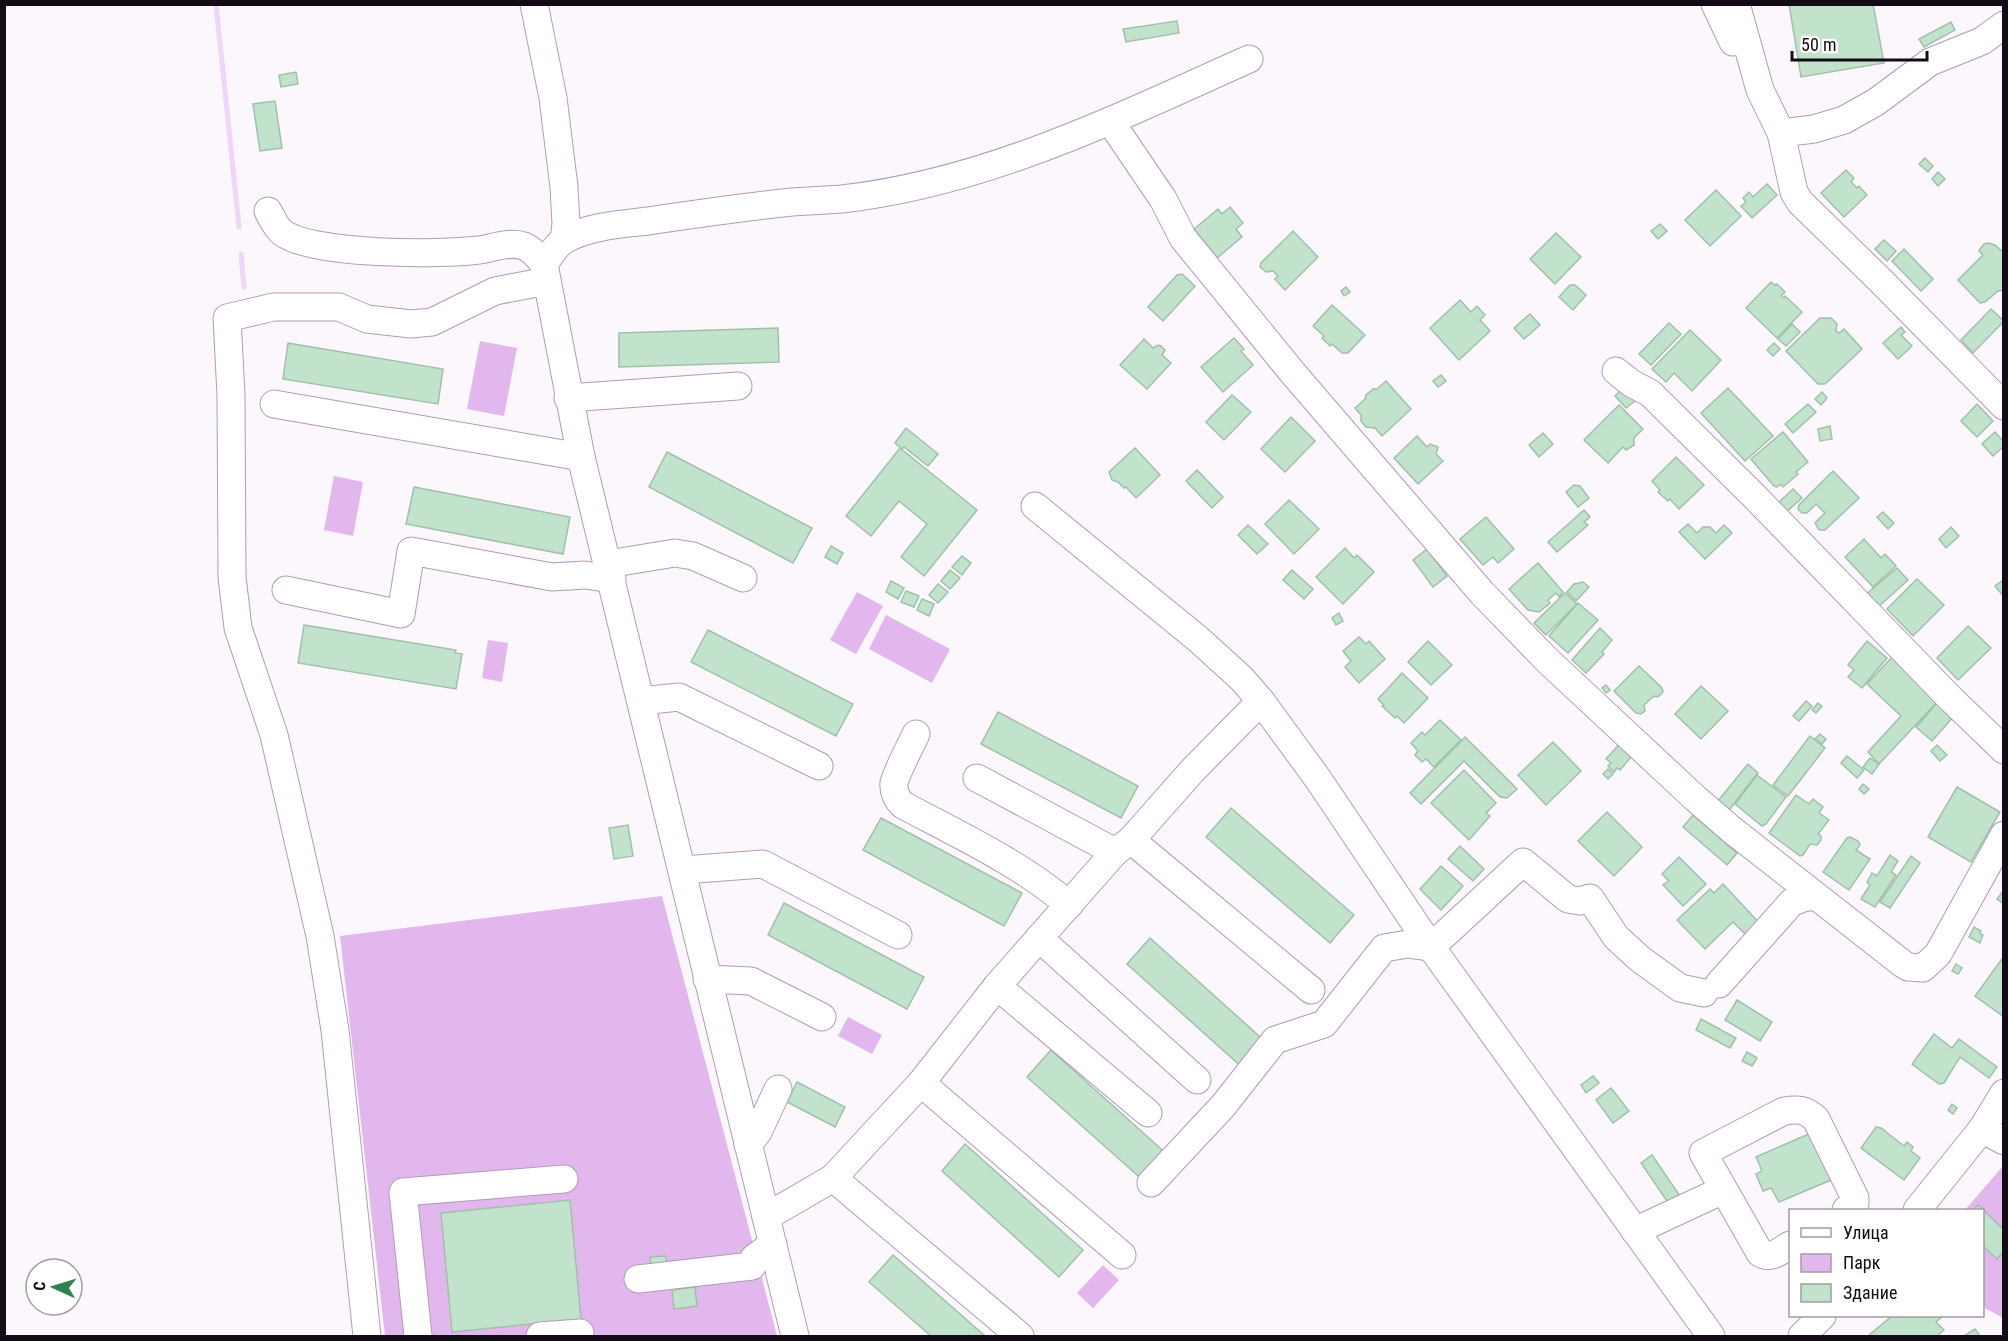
<svg xmlns="http://www.w3.org/2000/svg" width="2008" height="1341" viewBox="0 0 2008 1341" font-family="'Roboto Condensed',sans-serif">
	<style>
		.green { fill: #e1b7ee }
		.lines { fill: none; stroke-linecap: round; stroke-linejoin: round }
		.stream { stroke: #f0d4f9; stroke-width: 5 }
		.building { fill: #c2e3cb; stroke: #a0c0a9; stroke-width: 1.5 }
		.minor-casing { stroke: #b19bb8; stroke-width: 29 }
		.minor { stroke: #fff; stroke-width: 27 }
	</style>
	<rect width="100%" height="100%" fill="#fbf7fd"/>
	<g class="green">
		<path d="M480 341 517 348 504 416 467 409Z"/>
		<path d="M334 476 363 482 353 536 324 530Z"/>
		<path d="M857 592 883 606 856 654 830 640Z"/>
		<path d="M886 615 950 649 932 683 869 649Z"/>
		<path d="M488 640 508 643 502 682 482 678Z"/>
		<path d="M662 896 777 1336H385L340 936Z"/>
		<path d="M848 1017 882 1035 872 1054 838 1036Z"/>
		<path d="M2003 1166V1318L1983 1307 1982 1210H1965Z"/>
		<path d="M1103 1265 1119 1280 1093 1308 1077 1293Z"/>
	</g>
	<g class="lines">
		<g class="stream">
			<path d="M216 4 239 227"/>
			<path d="M241 254 244 287"/>
		</g>
	</g>
	<g class="building">
		<path d="M1789 4H1873L1884 63 1801 77Z"/>
		<path d="M1177 21 1179 33 1126 42 1123 29Z"/>
		<path d="M1951 22 1955 30 1924 47 1919 39Z"/>
		<path d="M296 72 298 84 281 87 279 75Z"/>
		<path d="M275 101 282 148 260 151 253 104Z"/>
		<path d="M1925 158 1933 166 1928 172 1919 164Z"/>
		<path d="M1846 170 1854 178 1851 182 1857 188 1859 186 1867 195 1844 217 1821 193Z"/>
		<path d="M1938 172 1945 179 1938 186 1932 179Z"/>
		<path d="M1767 184 1777 195 1752 218 1741 206 1746 202 1743 198 1749 192 1753 197Z"/>
		<path d="M1716 190 1741 216 1710 246 1685 220Z"/>
		<path d="M1230 207 1243 223 1236 229 1242 237 1217 258 1194 229 1218 209 1222 214Z"/>
		<path d="M1660 224 1667 231 1658 239 1651 231Z"/>
		<path d="M1293 231 1318 257 1285 290 1275 279 1278 276 1273 271 1266 272 1260 267 1261 263Z"/>
		<path d="M1556 233 1581 257 1555 284 1530 259Z"/>
		<path d="M1884 240 1896 251 1887 261 1875 249Z"/>
		<path d="M1988 243 1995 245 2004 253V290L1998 291 1985 302 1980 303 1958 280 1983 255 1979 251 1980 249 1984 244Z"/>
		<path d="M1904 249 1933 279 1921 291 1892 261Z"/>
		<path d="M1182 274 1195 286 1163 321 1148 307 1177 275Z"/>
		<path d="M1771 282 1775 285 1777 284 1785 292 1781 296 1784 298 1785 296 1802 312 1777 338 1746 308Z"/>
		<path d="M1570 285H1575L1586 295 1573 310 1559 297Z"/>
		<path d="M1346 287 1350 292 1344 296 1341 291Z"/>
		<path d="M1460 300 1471 312 1477 306 1485 315 1480 320 1490 331 1459 360 1430 328Z"/>
		<path d="M1332 305 1365 335 1348 353H1342L1332 344 1330 346 1322 338 1324 336 1313 326Z"/>
		<path d="M1991 309 2004 321 1973 353 1961 340Z"/>
		<path d="M1530 314 1540 325 1524 339 1514 328Z"/>
		<path d="M1820 318H1831L1837 324 1836 331 1839 333 1844 329 1862 349 1825 384H1818L1786 351Z"/>
		<path d="M1669 323 1681 334 1651 365 1639 354Z"/>
		<path d="M1792 324 1800 332 1786 346 1778 339Z"/>
		<path d="M1901 327 1905 332 1901 335 1912 346 1898 359 1883 343Z"/>
		<path d="M778 328 779 362 619 367V333Z"/>
		<path d="M1690 330 1721 360 1692 391 1674 373 1666 382 1652 369Z"/>
		<path d="M1234 338 1244 349 1241 351 1253 365 1223 392 1201 367Z"/>
		<path d="M1144 339 1153 348 1158 345 1161 346 1165 350 1162 355 1171 363 1147 389 1120 365Z"/>
		<path d="M288 343 443 369 438 404 283 379Z"/>
		<path d="M1774 343 1780 349 1773 356 1767 350Z"/>
		<path d="M1441 375 1446 381 1438 387 1433 381Z"/>
		<path d="M1386 381 1411 409 1382 436 1375 428 1366 427 1361 421V415L1355 408 1365 399 1366 395 1373 389H1377Z"/>
		<path d="M1623 388 1635 401 1626 408 1615 396Z"/>
		<path d="M1728 388 1773 436 1745 461 1701 413Z"/>
		<path d="M1822 392 1827 398 1821 405 1815 399Z"/>
		<path d="M1232 395 1251 412 1224 440 1206 422Z"/>
		<path d="M1808 404 1816 412 1793 433 1785 424Z"/>
		<path d="M1977 404 1993 421 1977 437 1961 421Z"/>
		<path d="M1619 405 1643 429 1634 438V445L1626 450 1623 447 1608 463 1584 440Z"/>
		<path d="M1291 417 1315 441 1285 472 1261 449Z"/>
		<path d="M1830 426 1832 439 1820 441 1818 429Z"/>
		<path d="M906 428 938 454 928 466 904 447 902 449 895 443Z"/>
		<path d="M1783 432 1808 462 1796 472 1798 474 1783 487 1781 484 1777 487 1774 486 1751 459Z"/>
		<path d="M1995 432 2004 442V446L1993 456 1982 444Z"/>
		<path d="M1543 433 1553 444 1539 457 1529 445Z"/>
		<path d="M1417 436 1427 447 1430 444 1438 447 1436 454 1443 461 1418 484 1394 458Z"/>
		<path d="M900 448 977 510 924 576 901 557 927 524 899 501 871 536 846 516Z"/>
		<path d="M1135 448 1160 475 1136 498 1126 487 1124 488 1118 482 1112 480 1109 472Z"/>
		<path d="M667 452 812 528 793 563 649 487Z"/>
		<path d="M1676 457 1704 485 1679 509 1670 499 1668 501 1658 492 1660 490 1652 481Z"/>
		<path d="M1197 470 1223 497 1212 508 1186 481Z"/>
		<path d="M1833 471 1859 498 1825 530H1819L1815 523 1825 513 1816 504 1807 513H1802L1798 509 1799 505Z"/>
		<path d="M1574 485 1580 486 1589 498 1578 507 1566 492Z"/>
		<path d="M414 487 570 517 563 554 406 524Z"/>
		<path d="M1793 489 1802 498 1785 513 1777 504Z"/>
		<path d="M1289 500 1319 529 1294 554 1265 524Z"/>
		<path d="M1584 510 1590 517 1584 522 1588 525 1557 552 1548 542Z"/>
		<path d="M1883 512 1894 523 1888 529 1877 517Z"/>
		<path d="M1486 517 1514 549 1498 563 1493 557 1483 565 1460 539Z"/>
		<path d="M1688 524 1697 533 1703 527H1710L1716 533 1724 525 1732 533 1705 559 1679 532Z"/>
		<path d="M1248 525 1268 544 1257 554 1238 535Z"/>
		<path d="M1951 527 1959 536 1946 548 1939 539Z"/>
		<path d="M1864 539 1881 558 1885 554 1896 566 1873 587 1845 557Z"/>
		<path d="M831 546 843 553 837 564 825 557Z"/>
		<path d="M1345 548 1354 558 1357 555 1374 572 1343 604 1316 577Z"/>
		<path d="M1427 549 1447 576 1433 587 1413 560Z"/>
		<path d="M962 556 971 563 962 575 952 567Z"/>
		<path d="M1538 563 1563 592 1559 597 1556 593 1548 600 1550 603 1539 612 1528 610 1509 589Z"/>
		<path d="M1897 568 1908 580 1877 608 1865 595Z"/>
		<path d="M950 570 960 578 950 589 941 581Z"/>
		<path d="M1292 570 1313 589 1304 599 1283 580Z"/>
		<path d="M1917 579 1944 605 1913 636 1887 609Z"/>
		<path d="M891 581 904 588 898 599 886 592Z"/>
		<path d="M2002 581 2004 583V597L1995 586Z"/>
		<path d="M1583 582 1589 587 1576 601 1567 592 1574 584Z"/>
		<path d="M938 584 948 592 938 603 929 595Z"/>
		<path d="M906 591 919 596 914 607 901 602Z"/>
		<path d="M1565 593 1577 604 1546 635 1534 623Z"/>
		<path d="M922 599 934 604 929 616 917 610Z"/>
		<path d="M1578 603 1598 620 1568 653 1549 636Z"/>
		<path d="M1339 613 1343 621 1336 625 1332 618Z"/>
		<path d="M304 625 456 650 455 653 462 654 456 689 298 663Z"/>
		<path d="M1968 626 1991 648 1958 680 1937 658Z"/>
		<path d="M1600 628 1612 640 1602 652 1604 654 1586 673 1572 660Z"/>
		<path d="M708 630 853 704 836 736 691 662Z"/>
		<path d="M1359 637 1366 644 1369 641 1385 659 1359 683 1345 667 1351 661 1343 651Z"/>
		<path d="M1428 641 1452 665 1431 685 1408 662Z"/>
		<path d="M1867 641 1887 658 1862 688 1848 677 1854 670 1848 665Z"/>
		<path d="M1893 656 1940 699 1879 764 1868 752 1901 716 1867 684Z"/>
		<path d="M1639 666 1662 688 1663 692 1658 697 1654 696 1644 705 1645 711 1641 714 1636 713 1614 691Z"/>
		<path d="M1402 673 1428 698 1404 723 1397 716 1395 718 1382 706 1384 705 1378 699Z"/>
		<path d="M1606 685 1610 690 1606 693 1602 688Z"/>
		<path d="M1701 686 1728 711 1701 739 1675 714Z"/>
		<path d="M1806 701 1812 706 1799 721 1793 716Z"/>
		<path d="M1938 702 1954 716 1932 741 1916 727Z"/>
		<path d="M1818 703 1822 706 1816 713 1812 710Z"/>
		<path d="M998 712 1138 786 1121 818 981 744Z"/>
		<path d="M1440 720 1461 740 1434 767 1426 759 1422 762 1415 755 1418 751 1411 743 1422 732 1425 735Z"/>
		<path d="M1820 734 1826 739 1822 744 1815 739Z"/>
		<path d="M1810 736 1825 748 1788 796 1773 785Z"/>
		<path d="M1465 737 1517 789 1507 798 1500 797 1464 761 1421 804 1410 793Z"/>
		<path d="M1623 740 1636 751 1620 770 1617 768 1614 772 1608 766 1611 763 1606 759Z"/>
		<path d="M1553 742 1581 771 1546 805 1518 775Z"/>
		<path d="M1937 745 1947 755 1940 761 1931 751Z"/>
		<path d="M1847 756 1864 770 1857 778 1841 763Z"/>
		<path d="M1870 758 1879 764 1872 774 1863 767Z"/>
		<path d="M1748 764 1758 773 1729 810 1718 801Z"/>
		<path d="M1608 769 1613 774 1608 779 1603 774Z"/>
		<path d="M1464 770 1496 803 1486 813 1490 816 1469 840 1431 803Z"/>
		<path d="M1757 775 1786 797 1766 824 1762 826 1735 804Z"/>
		<path d="M1863 784 1869 789 1864 794 1859 789Z"/>
		<path d="M1957 787 2000 812 1971 862 1928 837Z"/>
		<path d="M1796 795 1809 804 1813 799 1823 807 1819 813 1829 820 1818 834 1821 836V840L1817 845 1810 844 1803 855 1800 856 1769 833Z"/>
		<path d="M1231 808 1354 915 1330 943 1206 837Z"/>
		<path d="M1607 812 1642 847 1614 876 1578 841Z"/>
		<path d="M1693 815 1737 853 1727 865 1683 827Z"/>
		<path d="M881 818 1022 893 1004 926 863 850Z"/>
		<path d="M628 825 633 856 614 859 609 828Z"/>
		<path d="M1850 837 1858 841 1860 845 1856 850 1870 859 1849 890 1823 872 1847 838Z"/>
		<path d="M1460 846 1484 869 1473 881 1448 859Z"/>
		<path d="M1890 855 1898 861 1891 872 1896 875 1875 907 1861 899 1870 885 1867 882 1872 873 1877 876Z"/>
		<path d="M1911 856 1920 863 1890 908 1880 902Z"/>
		<path d="M1679 857 1706 884 1683 906 1663 885 1669 881 1662 874Z"/>
		<path d="M1441 866 1463 886 1441 910 1420 889Z"/>
		<path d="M1723 884 1762 926 1749 938 1733 922 1705 949 1677 920 1710 889 1714 893Z"/>
		<path d="M2004 890V904L1997 899Z"/>
		<path d="M784 903 924 977 907 1009 768 935Z"/>
		<path d="M1974 927 1981 931 1980 934 1983 935 1980 943 1969 937Z"/>
		<path d="M1150 938 1268 1044 1245 1070 1127 964Z"/>
		<path d="M2004 956V1017L1975 996Z"/>
		<path d="M1956 964 1962 968 1958 974 1952 971Z"/>
		<path d="M1737 1000 1772 1022 1760 1041 1725 1020Z"/>
		<path d="M1701 1019 1736 1038 1730 1048 1696 1030Z"/>
		<path d="M1934 1034 1952 1048 1959 1039 1997 1067 1989 1078 1960 1057 1944 1083 1939 1084 1912 1064Z"/>
		<path d="M1051 1050 1170 1157 1146 1183 1027 1077Z"/>
		<path d="M1747 1052 1757 1058 1752 1066 1742 1061Z"/>
		<path d="M1593 1076 1599 1083 1586 1093 1581 1085Z"/>
		<path d="M797 1082 845 1107 835 1127 787 1102Z"/>
		<path d="M1611 1088 1629 1111 1613 1123 1596 1100Z"/>
		<path d="M1952 1104 1957 1108 1953 1114 1948 1110Z"/>
		<path d="M1876 1127 1881 1128 1904 1146 1907 1142 1913 1147 1911 1151 1920 1158 1904 1180 1861 1148Z"/>
		<path d="M1811 1133 1831 1180 1779 1202 1771 1188 1763 1191 1756 1174 1762 1171 1756 1157Z"/>
		<path d="M965 1144 1083 1250 1059 1277 942 1171Z"/>
		<path d="M1652 1155 1682 1199 1671 1207 1641 1163Z"/>
		<path d="M570 1200 581 1319 452 1332 441 1213Z"/>
		<path d="M1978 1205 2004 1230V1251L1997 1259 1982 1245V1210H1973Z"/>
		<path d="M893 1255 985 1336H931L869 1282Z"/>
		<path d="M666 1256 667 1266 651 1268 650 1257Z"/>
		<path d="M695 1287 697 1306 674 1309 672 1290Z"/>
		<path d="M1892 1316H1943L1936 1322 1944 1330 1937 1336H1868Z"/>
		<path d="M1975 1329 1980 1336H1964Z"/>
	</g>
	<g class="lines">
		<defs>
			<g id="minor">
				<path d="M534 4 553 98 564 187 566 224 564 240"/>
				<path d="M1715 4 1733 42"/>
				<path d="M1736 4 1760 90 1781 133 1794 192 1800 202 1881 281 2004 406"/>
				<path d="M1110 121 1163 199 1183 238 1292 372 1482 593 1548 661 1695 798 1732 830 1903 964 1908 967 1923 968 1938 954 2004 835"/>
				<path d="M1781 133 1814 129 1844 120 1876 102 1930 62 1982 41 2004 25"/>
				<path d="M268 211C272 218 276 228 283 233 314 255 439 255 479 250 493 248 509 241 524 246 533 250 538 257 544 264L581 457 795 1336"/>
				<path d="M544 264C550 256 555 246 564 240 588 226 622 224 648 221 696 214 744 207 792 202 809 201 826 200 842 199 986 183 1119 117 1249 59"/>
				<path d="M1616 371 1631 383 1650 393 1756 498 1951 699 2004 750"/>
				<path d="M568 398 738 386"/>
				<path d="M274 404 581 457"/>
				<path d="M1035 506 1198 639 1242 679 1261 701 1318 779 1431 947 1711 1336"/>
				<path d="M608 564 675 553 693 556 743 578"/>
				<path d="M286 590 401 614 411 551 552 577 585 575 612 579"/>
				<path d="M641 701 679 697 819 766"/>
				<path d="M916 734C910 747 897 771 894 783 893 791 897 800 903 805 959 835 1020 863 1069 905"/>
				<path d="M977 778 1115 852"/>
				<path d="M1131 840 1311 990"/>
				<path d="M683 870 763 864 898 935"/>
				<path d="M1039 938 1197 1080"/>
				<path d="M707 979 751 981 822 1017"/>
				<path d="M1719 984 1792 902 1806 897H1817"/>
				<path d="M997 986 1148 1113"/>
				<path d="M921 1083 1122 1255"/>
				<path d="M1982 1129 2004 1141"/>
				<path d="M748 1145 758 1132 778 1089"/>
				<path d="M833 1178 1020 1336"/>
				<path d="M1151 1183 1223 1106 1275 1040 1324 1024 1384 948 1408 944 1431 947 1523 862 1568 899 1580 901 1590 898 1616 937 1640 959 1680 988 1704 993"/>
				<path d="M1917 1210 1982 1129 2004 1093"/>
				<path d="M766 1217 833 1178 921 1083 997 986 1115 852 1131 840 1192 771 1261 701"/>
				<path d="M1635 1231 1723 1190"/>
				<path d="M1790 1245C1780 1251 1771 1260 1760 1253L1703 1153 1784 1111C1798 1109 1805 1109 1816 1119L1855 1198V1204L1846 1210"/>
				<path d="M638 1279 752 1266 754 1258 773 1244"/>
				<path d="M367 1336 335 1030 320 936 274 735 238 628 232 577 231 395 227 318 273 307H339L367 319 411 324 432 322 495 291 547 281"/>
				<path d="M418 1336 403 1192 564 1179"/>
				<path d="M540 1336 580 1333"/>
				<path d="M1802 1336 1822 1316"/>
			</g>
		</defs>
		<use href="#minor" class="minor-casing"/>
		<use href="#minor" class="minor"/>
	</g>
	<rect width="2008" height="1341" fill="none" stroke="#130b15" stroke-width="12"/>
	<rect x="1789" y="1209" width="195" height="108" fill="#ffffff" stroke="#a19da1" stroke-width="1.5"/>
	<rect x="1801" y="1228" width="30" height="9" fill="#ffffff" stroke="#a19da1" stroke-width="1.5"/>
	<text x="1843" y="1239" font-size="18" fill="#130b15">Улица</text>
	<rect x="1801" y="1254" width="30" height="18" fill="#e1b7ee" stroke="#a19da1" stroke-width="1.5"/>
	<text x="1843" y="1269" font-size="18" fill="#130b15">Парк</text>
	<rect x="1801" y="1284" width="30" height="18" fill="#c2e3cb" stroke="#a19da1" stroke-width="1.5"/>
	<text x="1843" y="1299" font-size="18" fill="#130b15">Здание</text>
	<g transform="translate(54 1287) rotate(274)"><circle r="28" fill="#ffffff" stroke="#a19da1" stroke-width="1.5"/>
	<path d="M0-4.5L10 22L0 15L-10 22Z" fill="#308050"/>
	<text y="-9" font-size="16" font-weight="bold" text-anchor="middle" fill="#130b15">С</text>
	</g>
	<path d="M1792 51v9h135v-9" fill="none" stroke="#130b15" stroke-width="3"/>
	<text x="1801" y="51" font-size="18" fill="#130b15" stroke="#ffffff" stroke-width="4.5" paint-order="stroke">50 m</text>
</svg>
